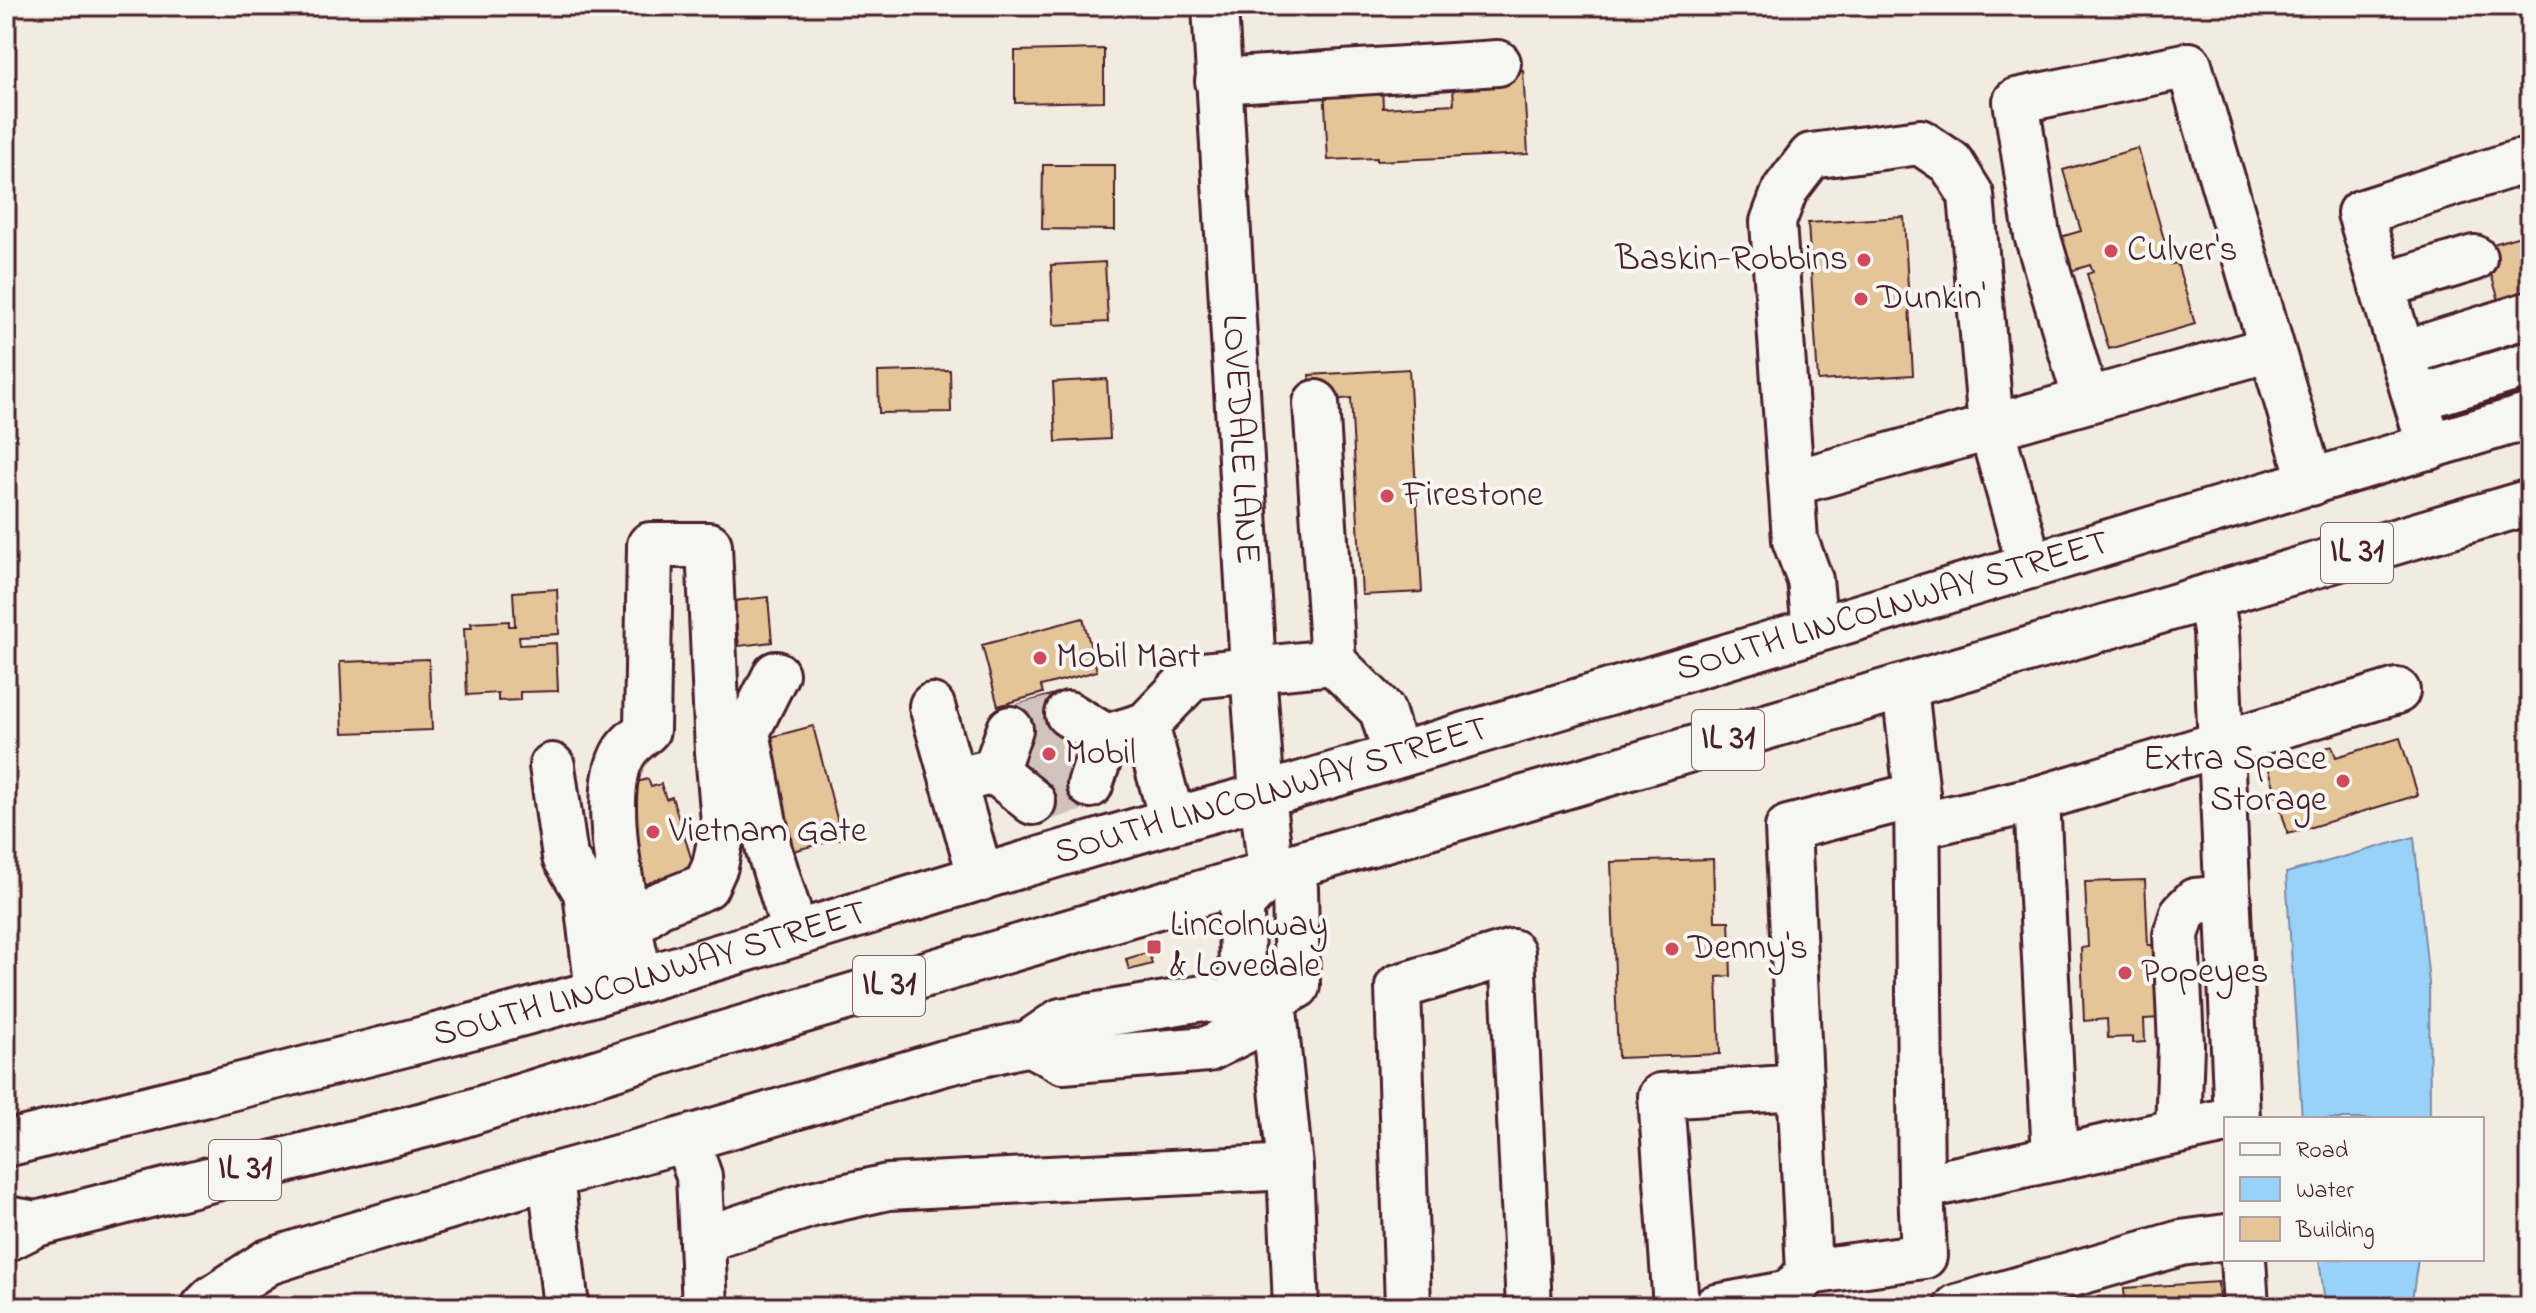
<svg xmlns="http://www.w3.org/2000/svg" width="2536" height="1313" viewBox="0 0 2536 1313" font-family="'Indie Flower',sans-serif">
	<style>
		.water { fill: #99d2f9; stroke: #798aa7; stroke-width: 2 }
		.building { fill: #e4c597; stroke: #4a1f2b; stroke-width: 2 }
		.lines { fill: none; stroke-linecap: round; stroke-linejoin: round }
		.minor-tunnel { stroke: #d0c3bc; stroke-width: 44; stroke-dasharray: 44 22; stroke-linecap: butt }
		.minor-casing { stroke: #4a1f2b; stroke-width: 50 }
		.major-casing { stroke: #4a1f2b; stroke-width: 50 }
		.highway-casing { stroke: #4a1f2b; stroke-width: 50 }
		.minor { stroke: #f6f6f2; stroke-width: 44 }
		.major { stroke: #f6f6f2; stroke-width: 44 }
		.highway { stroke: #f6f6f2; stroke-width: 44 }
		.poi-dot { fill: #d1495b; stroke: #f6f6f2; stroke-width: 3 }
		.labels { text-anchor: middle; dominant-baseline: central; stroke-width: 8; stroke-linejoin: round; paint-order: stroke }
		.shield { fill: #f6f6f2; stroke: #7e6067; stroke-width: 2 }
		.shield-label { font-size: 34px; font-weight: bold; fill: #4a1f2b }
		.poi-label { font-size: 36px; fill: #4a1f2b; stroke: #f6f6f2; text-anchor: start }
		.street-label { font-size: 36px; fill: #4a1f2b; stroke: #f6f6f2 }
	</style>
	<rect width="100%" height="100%" fill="#f2ece0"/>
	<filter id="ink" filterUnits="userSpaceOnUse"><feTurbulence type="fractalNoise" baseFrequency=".0125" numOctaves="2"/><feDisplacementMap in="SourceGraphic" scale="16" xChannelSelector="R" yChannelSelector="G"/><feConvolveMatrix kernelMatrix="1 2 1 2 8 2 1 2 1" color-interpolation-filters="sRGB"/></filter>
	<g filter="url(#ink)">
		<g class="water">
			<path d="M2414 837 2429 983 2430 1119H2302L2286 873Z"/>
			<path d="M2319 1259H2418L2412 1300 2325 1302Z"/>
		</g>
		<g class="building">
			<path d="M1104 49V101L1015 103V51Z"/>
			<path d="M1523 70 1528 154 1377 161V158L1328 160 1324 86 1382 84 1383 108 1454 104 1452 73Z"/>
			<path d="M2138 148 2171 264 2177 263 2195 324 2109 349 2087 274 2093 272 2090 265 2061 274 2050 240 2081 231 2063 170Z"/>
			<path d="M1043 165H1115V230L1042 229Z"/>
			<path d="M1904 217 1913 375 1818 381 1808 223Z"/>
			<path d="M2530 233V294L2500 304 2483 247Z"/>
			<path d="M1105 262 1108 322 1054 325 1051 265Z"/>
			<path d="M1409 369 1422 592 1362 595 1351 398 1334 400 1311 394 1309 375Z"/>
			<path d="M950 370 951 412 879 413 878 372Z"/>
			<path d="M1107 379 1110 439 1056 442 1053 382Z"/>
			<path d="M557 589 559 634 519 636 520 645 556 643 558 691 520 692V700L498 701V693L467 695 464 628H472L471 623 509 621V626H515L513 592Z"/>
			<path d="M768 597 772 642 739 646 734 601Z"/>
			<path d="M1083 618 1097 671 1041 686 1043 693 998 706 982 645Z"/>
			<path d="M429 659 432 730 343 733 340 662Z"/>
			<path d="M1061 692 1094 801 1037 818 1004 709Z"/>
			<path d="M813 726 842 838 789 852 760 740Z"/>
			<path d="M2400 738 2418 795 2288 834 2268 766 2332 746 2336 757Z"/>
			<path d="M648 779 651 787 661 784 666 799 672 797 693 864 688 874 643 888 613 798 633 783Z"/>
			<path d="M1713 859 1715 921H1729L1731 976 1717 977 1720 1054 1618 1058 1611 862Z"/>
			<path d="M2145 880 2148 945H2158L2161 1018 2144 1019 2145 1042 2133 1043V1037L2108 1038 2107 1019 2084 1021 2081 948 2088 947 2085 882Z"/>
			<path d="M1149 952 1152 964 1129 970 1126 959Z"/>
			<path d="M2218 1282 2219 1307H2125L2124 1288Z"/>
		</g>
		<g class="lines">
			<g class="minor-tunnel">
				<path d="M1010 729 1068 714"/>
				<path d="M1020 763 1077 745"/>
				<path d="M1033 802 1090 785"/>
			</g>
			<defs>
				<g id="minor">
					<path id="s1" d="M1215 6 1253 669 1262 796 1271 873"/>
					<path d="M1218 81 1498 63"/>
					<path d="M2382 286 2474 258"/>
					<path d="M2402 354 2530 314"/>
					<path d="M2416 399 2530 364"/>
					<path d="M2086 400 2037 235 2016 101 2189 65 2311 483"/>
					<path d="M2430 447 2360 213 2517 163"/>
					<path d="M1792 483 2271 349"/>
					<path d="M2210 596 2216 631 2237 1119"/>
					<path d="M1815 629 1810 580 1795 540 1773 222 1785 190 1811 156 1920 142 1951 163 1971 195 1991 427 2030 566"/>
					<path d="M1333 662 1382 710 1396 755"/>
					<path d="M776 674 747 732 769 850 795 933"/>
					<path d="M1905 688 1917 795 1921 1187 2226 1121"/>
					<path d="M932 706 981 878"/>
					<path d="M1068 714 1106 737 1146 725 1193 676 1333 662 1316 403"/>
					<path d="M1146 725 1172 819"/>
					<path d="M552 766 565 857 586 892 598 992"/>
					<path d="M995 771 1033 802"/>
					<path d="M953 781 995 771 1010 729"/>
					<path d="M1090 785 1106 737"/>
					<path d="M1917 795 1788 828 1809 1272 1924 1256 1921 1187"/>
					<path d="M1918 826 2037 799"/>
					<path d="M1271 873 1241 905 1242 976 1273 1000 1290 1167 1296 1307"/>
					<path d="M1271 873 1295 887 1297 986 1273 1000"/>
					<path d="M629 927 658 905 706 886 715 866 724 822 718 752 709 545H650L647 730C640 736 630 743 625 751 595 795 630 928 640 980"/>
					<path d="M1029 1043 1063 1061 1208 1049 1274 1016"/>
					<path d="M2178 1131 2181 1045 2176 935 2183 913 2195 901 2228 898"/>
					<path d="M686 1139 699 1176 705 1307"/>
					<path d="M2055 1158 2037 799 2397 691"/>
					<path d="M551 1176 566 1307"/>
					<path d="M702 1240 812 1204 888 1187 1290 1167"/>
					<path d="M2243 1259 2246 1307"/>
					<path d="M204 1307 213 1298 268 1262 324 1244 551 1176 686 1139 944 1063 1029 1043 1061 1021 1203 998 1274 1016"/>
					<path d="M1408 1307 1398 987 1512 952 1529 1307"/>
					<path d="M1676 1307 1661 1096 1800 1087"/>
					<path d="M1716 1307 1790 1293 1809 1272"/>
					<path d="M1957 1307 2181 1243 2226 1237"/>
				</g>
				<g id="major">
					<path id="s2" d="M6 1144C217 1090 431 1041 640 980 848 920 1053 852 1262 796L2530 416"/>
					<path d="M6 1219 36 1224 455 1117 672 1049 2530 502"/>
				</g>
				<path id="highway" d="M6 1239 36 1224"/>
			</defs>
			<use href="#minor" class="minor-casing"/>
			<use href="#major" class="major-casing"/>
			<use href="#highway" class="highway-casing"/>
			<use href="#minor" class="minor"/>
			<use href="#major" class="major"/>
			<use href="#highway" class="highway"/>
		</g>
	</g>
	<g class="poi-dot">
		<circle cx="2111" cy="251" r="8"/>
		<circle cx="1864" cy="260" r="8"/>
		<circle cx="1861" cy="299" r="8"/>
		<circle cx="1387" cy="496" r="8"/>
		<circle cx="1040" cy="658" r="8"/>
		<circle cx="1049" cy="754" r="8"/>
		<circle cx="2343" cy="781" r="8"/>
		<circle cx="653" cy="832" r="8"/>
		<rect x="1146" y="939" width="16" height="16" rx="4"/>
		<circle cx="1672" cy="949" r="8"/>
		<circle cx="2125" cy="973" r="8"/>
	</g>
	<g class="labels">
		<g class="shield">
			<rect x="2321" y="523" width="72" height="60" rx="6"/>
			<rect x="1692" y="710" width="72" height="60" rx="6"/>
			<rect x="853" y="956" width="72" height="60" rx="6"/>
			<rect x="209" y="1140" width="72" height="60" rx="6"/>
		</g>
		<g class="shield-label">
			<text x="2357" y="553">IL 31</text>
			<text x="1728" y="740">IL 31</text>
			<text x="889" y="986">IL 31</text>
			<text x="245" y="1170">IL 31</text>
		</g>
		<g class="poi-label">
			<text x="2127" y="251">Culver's</text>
			<text x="1848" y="260" text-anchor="end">Baskin-Robbins</text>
			<text x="1877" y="299">Dunkin'</text>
			<text x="1403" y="496">Firestone</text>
			<text x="1056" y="658">Mobil Mart</text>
			<text x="1065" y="754">Mobil</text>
			<text x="2327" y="760" text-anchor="end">Extra Space<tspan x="2327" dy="41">Storage</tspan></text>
			<text x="669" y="832">Vietnam Gate</text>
			<text x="1170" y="926">Lincolnway<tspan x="1170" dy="41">&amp; Lovedale</tspan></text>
			<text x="1688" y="949">Denny's</text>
			<text x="2141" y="973">Popeyes</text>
		</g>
		<g class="street-label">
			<text stroke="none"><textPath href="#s1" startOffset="434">LOVEDALE LANE</textPath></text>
			<text stroke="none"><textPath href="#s2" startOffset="1962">SOUTH LINCOLNWAY STREET</textPath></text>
			<text stroke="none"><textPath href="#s2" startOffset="1314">SOUTH LINCOLNWAY STREET</textPath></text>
			<text stroke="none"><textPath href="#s2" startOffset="666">SOUTH LINCOLNWAY STREET</textPath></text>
		</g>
	</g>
	<rect width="2536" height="1313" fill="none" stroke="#f6f6f2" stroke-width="32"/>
	<rect x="16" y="16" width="2504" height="1281" fill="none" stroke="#4a1f2b" stroke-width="3" filter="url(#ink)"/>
	<rect x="2224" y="1117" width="260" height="144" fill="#f6f6f2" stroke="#b1a0a2" stroke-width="2"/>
	<rect x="2240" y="1143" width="40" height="12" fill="#f6f6f2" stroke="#b1a0a2" stroke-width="2"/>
	<text x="2296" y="1157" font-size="24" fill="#4a1f2b">Road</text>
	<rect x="2240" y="1177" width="40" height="24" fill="#99d2f9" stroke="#b1a0a2" stroke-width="2"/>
	<text x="2296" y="1197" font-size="24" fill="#4a1f2b">Water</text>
	<rect x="2240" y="1217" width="40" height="24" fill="#e4c597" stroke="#b1a0a2" stroke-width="2"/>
	<text x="2296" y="1237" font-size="24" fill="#4a1f2b">Building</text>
</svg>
